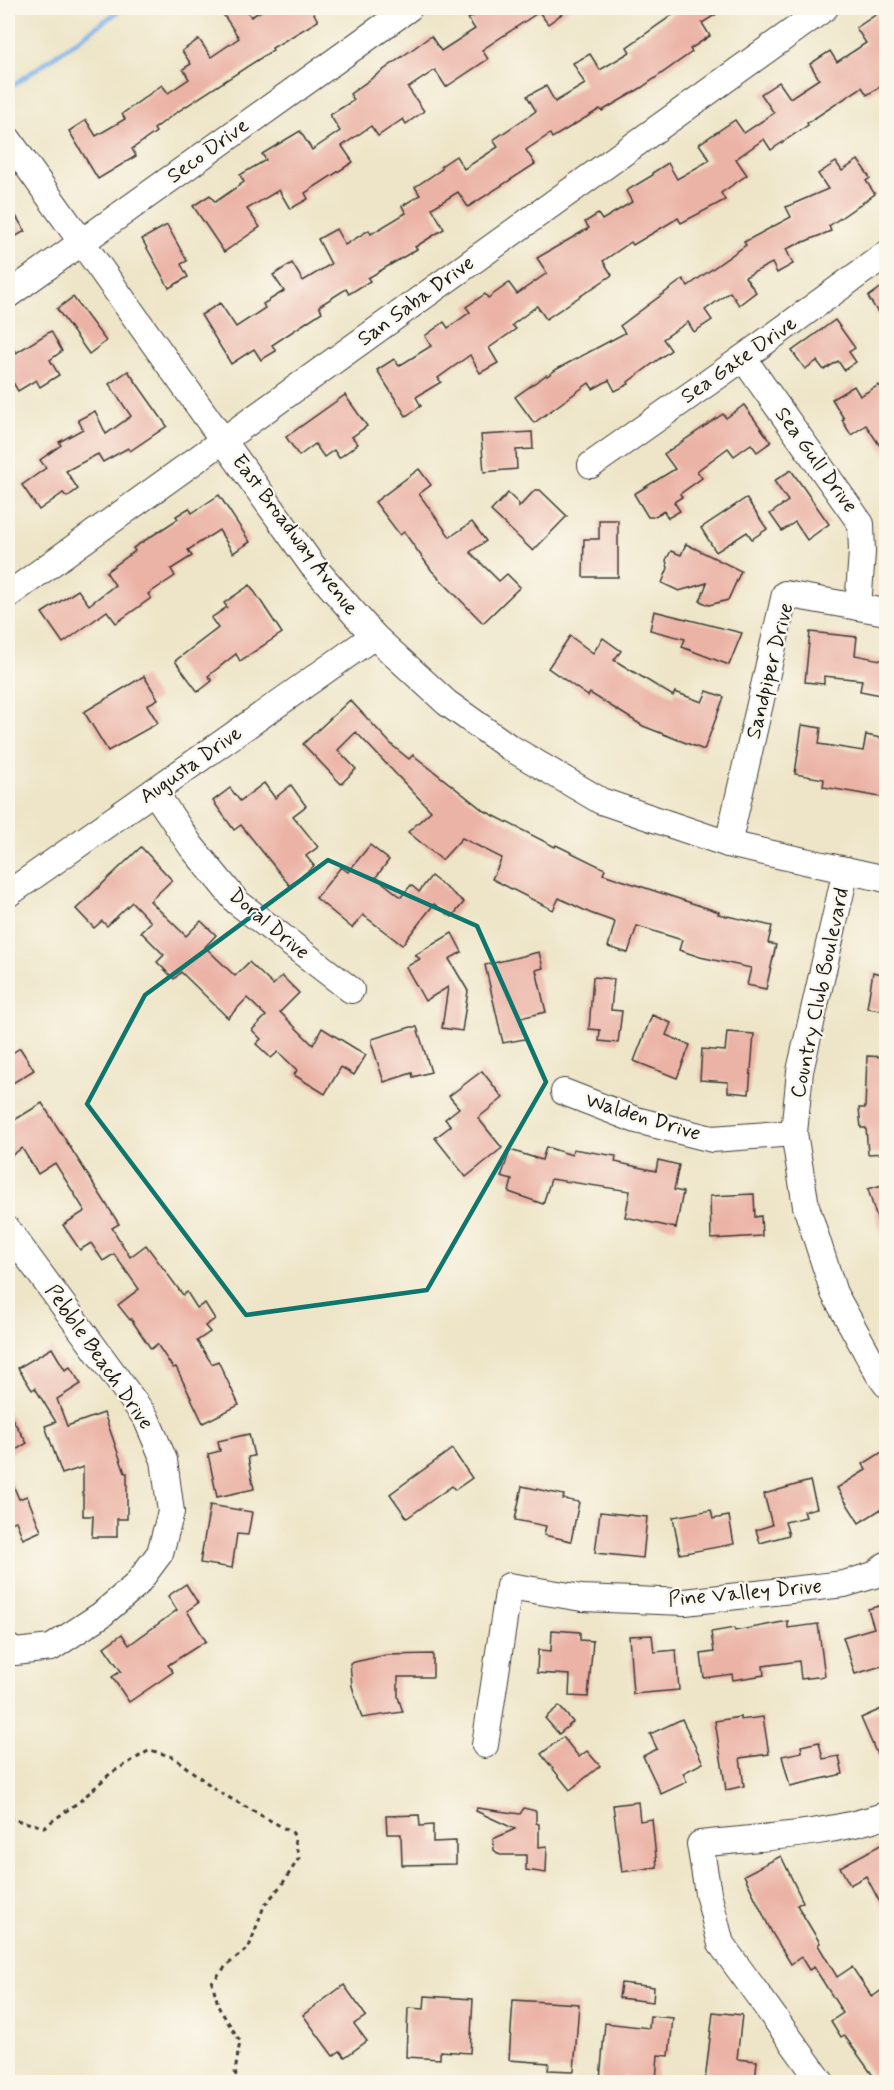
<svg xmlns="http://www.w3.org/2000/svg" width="894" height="2090" viewBox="0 0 894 2090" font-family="Mynerve,sans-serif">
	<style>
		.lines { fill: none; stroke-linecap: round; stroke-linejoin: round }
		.stream { stroke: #79b2e9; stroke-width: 5 }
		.building { fill: #ebb3a6 }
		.minor-casing { stroke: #3c3a36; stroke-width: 28 }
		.path { stroke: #3c3a36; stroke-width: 3; stroke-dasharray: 4.5 4.5; stroke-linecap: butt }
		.minor { stroke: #fff; stroke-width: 26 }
		.marked { fill: none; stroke: #0f766e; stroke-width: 4.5; stroke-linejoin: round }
		.labels { text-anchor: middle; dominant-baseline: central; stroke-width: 4.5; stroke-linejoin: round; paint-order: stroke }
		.street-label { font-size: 21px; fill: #1c1c1c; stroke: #fbf7ec }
	</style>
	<rect width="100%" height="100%" fill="#fbf7ec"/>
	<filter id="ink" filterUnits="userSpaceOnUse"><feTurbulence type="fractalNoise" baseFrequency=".0167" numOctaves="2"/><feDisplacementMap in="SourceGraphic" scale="12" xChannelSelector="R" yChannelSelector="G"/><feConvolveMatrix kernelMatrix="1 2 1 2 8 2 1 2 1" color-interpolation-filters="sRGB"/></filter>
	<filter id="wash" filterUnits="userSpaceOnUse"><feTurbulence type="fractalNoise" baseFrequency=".008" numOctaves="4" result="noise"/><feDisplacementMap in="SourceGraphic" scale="24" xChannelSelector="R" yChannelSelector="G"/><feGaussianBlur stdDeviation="1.35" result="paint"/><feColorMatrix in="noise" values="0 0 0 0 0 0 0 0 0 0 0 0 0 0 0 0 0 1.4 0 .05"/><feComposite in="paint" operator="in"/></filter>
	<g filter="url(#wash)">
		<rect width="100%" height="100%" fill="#eee5c8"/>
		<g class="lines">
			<path class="stream" d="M8 89 123 8"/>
		</g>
		<g id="blocks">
			<g class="building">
				<path d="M233 8H245L251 17 266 8H311L318 21 272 48 273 50 177 112 154 129 156 132 132 149 136 156 98 179 69 131 86 120 96 136 125 119 122 114 162 85 168 93 189 79 183 69 191 64 182 51 199 39 211 57 239 38 223 14Z"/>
				<path d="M486 8H570L548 24 539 12 482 50 488 59 446 87 435 70 408 88 424 111 406 124 403 119 378 136 371 126 342 146 353 162 305 193 308 199 290 209 279 190 247 209 260 227 224 252 193 206 210 195 215 202 244 182 240 175 266 160 262 154 300 131 312 150 340 131 330 115 354 100 350 94 431 36 441 51 475 29 468 19Z"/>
				<path d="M671 8H726L702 23 710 36 690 49 692 52 641 88 602 111 600 109 552 138 550 134 526 150 535 164 468 207 458 192 432 208 444 229 415 247 417 249 368 278 370 281 349 294 346 289 319 306 322 312 272 345 276 351 261 360 254 349 231 364 201 315 220 303 236 327 265 308 263 304 284 291 273 275 292 263 303 281 331 264 318 239 336 229 345 245 369 230 371 234 406 213 402 206 420 195 415 187 442 169 441 166 456 156 464 169 498 147 493 140 536 111 527 96 546 86 555 102 585 84 573 63 590 54 600 70 630 52 627 47 675 13Z"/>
				<path d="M886 8V83L867 95 862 87 807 123 808 125 771 150 764 139 736 159 747 175 721 193 725 200 681 223 678 218 633 245 631 242 603 261 612 275 546 319 537 306 512 325 516 329 489 348 498 363 480 373 470 355 438 378 441 382 416 397 421 406 406 416 377 370 394 359 399 366 431 346 425 336 444 322 448 328 470 312 466 307 485 294 488 298 509 283 517 294 547 273 537 258 589 228 585 222 598 214 602 220 632 202 626 191 653 175 652 173 668 163 677 179 710 160 699 144 735 120 744 133 774 113 761 94 779 82 790 98 819 79 810 64 830 51 837 62 866 43 856 28Z"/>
				<path d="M858 160 870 178 866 181 875 194 829 226 831 231 786 249 793 264 777 273 772 263 745 277 756 292 739 305 730 292 705 310 712 320 694 332 688 322 663 339 671 350 628 382 629 384 615 391 609 380 593 389 589 383 534 423 515 397 546 375 547 376 557 369 625 333 620 326 683 279 688 286 746 245 744 242 791 217 786 207 828 189 818 174 836 162 842 171Z"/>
				<path d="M8 203 25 231 8 241Z"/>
				<path d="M167 225 187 261 181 264 188 277 169 288 142 239Z"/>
				<path d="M886 284V325L868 297Z"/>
				<path d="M73 297 106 341 89 354 57 309Z"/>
				<path d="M835 320 855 348 849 352 856 362 844 370 838 361 824 370 817 361 805 369 792 351Z"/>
				<path d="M51 331 62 351 50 360 59 375 40 387 36 380 18 391 8 374V339L16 353Z"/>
				<path d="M128 371 167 426 130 451 128 448 103 462 98 454 66 471 78 489 67 497 63 493 39 510 22 485 46 468 40 460 61 445 59 442 83 429 78 420 95 411 106 434 131 416 109 384Z"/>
				<path d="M879 385 886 398V455L866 425 851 435 842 420 844 419 832 399 854 386 860 396Z"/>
				<path d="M345 395 367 426 352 437 358 444 339 458 334 450 324 457 315 444 299 456 286 437Z"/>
				<path d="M744 405 771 442 757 452 751 444 734 456 728 448 697 471 702 478 680 494 682 497 674 502 680 511 668 518 664 511 653 517H648L634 494 675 469 664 454 723 414 726 418Z"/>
				<path d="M532 432 533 449 516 450 517 469 484 472 481 435Z"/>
				<path d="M419 469 431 485 419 494 450 537 472 522 486 541 470 552 499 581 507 574 520 587 483 623 432 571 404 532 400 535 375 502Z"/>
				<path d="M791 470 829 524 807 540 795 522 782 531 770 514 788 501 774 481Z"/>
				<path d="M535 490H540L567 516 533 551 491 511 508 493 519 504V507Z"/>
				<path d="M219 495 250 542 233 553 219 530 188 550 192 556 171 569 175 576 148 594 151 598 116 623 107 611 63 643 42 613 78 590 89 605 115 585 106 572 135 551 133 548 178 519 176 516 189 508 192 513Z"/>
				<path d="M746 498 767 529 752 539 747 532 716 552 701 528Z"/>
				<path d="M599 520H618V577H583L584 539H599Z"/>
				<path d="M686 544 741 571 728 600 709 605 700 601 707 583 679 591 662 583 668 568 666 560 671 551 681 555Z"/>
				<path d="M250 585 282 633 240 661 236 654 208 676 212 681 198 692 175 661 218 628 211 618 227 607 224 603Z"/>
				<path d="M654 611 742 633 729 665 682 647 685 639 650 630Z"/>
				<path d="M810 632 857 637 855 655 886 661V696L860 691 862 680 824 676V684L805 682Z"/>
				<path d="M570 636 593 653 603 638 621 651 614 660 673 696 675 692 702 702 707 691 724 697 704 750 643 726 590 693 588 696 548 668Z"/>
				<path d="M144 676 158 699 147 705 158 723 108 751 84 712Z"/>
				<path d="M350 700 393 746 409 759 413 755 483 810 555 847 556 845 605 869 603 874 719 912 718 914 772 926 768 943 776 945 766 989 747 985 751 968 700 957 679 950 682 940 637 926 628 953 608 947 615 922 590 913 559 898 553 910 492 879 502 858 462 838 442 860 408 832 431 811 356 732 338 750 356 769 341 784 303 744Z"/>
				<path d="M802 725 821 728 819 744 863 751 866 735 886 739 883 763 886 764V798L823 787 824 779 795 774Z"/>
				<path d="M264 783 275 798 291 785 306 806 293 816 318 847 306 856 314 866 290 886 241 825 234 830 213 801 230 788 240 801Z"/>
				<path d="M370 845 389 860 376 877 401 897 411 885 419 892 431 876 464 902 452 917 434 904 402 945 363 915 352 928 316 898 341 867 348 872Z"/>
				<path d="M141 847 172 880 150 901 186 936 201 921 216 935 205 947 235 976 249 962 273 985 282 976 299 993 280 1012 313 1045 322 1028 366 1055 354 1075 341 1067 325 1094 294 1075 297 1070 278 1052 271 1058 256 1044 261 1039 252 1030 266 1016 247 998 228 1018 181 972 174 979 157 962 164 955 141 932 151 922 132 902 107 926 102 921 94 928 76 909Z"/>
				<path d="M452 933 462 952 449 959 468 991 462 1031 442 1028 448 987 425 1001 406 967 420 959 415 955Z"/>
				<path d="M539 952 543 968 536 970 546 1012 520 1018 525 1039 503 1043 485 965Z"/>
				<path d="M873 972 886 975V1011L867 1008Z"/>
				<path d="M593 977 614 979 611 1010 622 1011 618 1043 599 1041 600 1030 589 1029Z"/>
				<path d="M652 1015 671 1023 666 1035 690 1045 677 1078 634 1061Z"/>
				<path d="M411 1027H417L431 1072 413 1077 412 1073 384 1082 372 1045V1039Z"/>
				<path d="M727 1032 754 1034 749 1094 728 1092V1082L700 1080 702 1049 725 1051Z"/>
				<path d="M20 1048 34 1070 8 1086V1056Z"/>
				<path d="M867 1056 886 1057V1153L868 1154 866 1128H861L859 1108H865Z"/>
				<path d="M482 1071 503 1098 478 1118 502 1148 466 1177 435 1138 451 1126 445 1119 459 1108 449 1096Z"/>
				<path d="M42 1103 119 1224 112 1228 130 1257 146 1245 183 1295 187 1292 197 1308 205 1303 215 1319 205 1326 210 1332 197 1341 212 1364 218 1361 239 1405 203 1423 176 1367 173 1368 157 1344 151 1349 131 1319 130 1320 118 1305 139 1289 114 1254 103 1261 91 1243 80 1250 63 1225 85 1211 55 1163 38 1174 22 1148 8 1158V1124Z"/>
				<path d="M546 1147 572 1155 573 1149 616 1156 615 1162 656 1171 658 1160 679 1165 674 1190 683 1192 676 1228 625 1217 630 1191 551 1179 543 1204 509 1192 512 1180 501 1177 510 1150 542 1160Z"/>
				<path d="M886 1184V1238L883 1239 868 1189Z"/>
				<path d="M754 1194 755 1217 761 1216 762 1236 711 1239 710 1196Z"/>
				<path d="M52 1348 65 1370 70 1367 81 1384 57 1399 67 1426 104 1413 125 1473H127V1519H117V1537H92L93 1516H83V1467L62 1474 45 1426 56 1422 35 1388 32 1390 18 1368Z"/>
				<path d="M8 1412 27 1443 8 1455Z"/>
				<path d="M249 1434 254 1456 248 1457 254 1489 217 1497 208 1454 220 1451 218 1441Z"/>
				<path d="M452 1449 472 1478 455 1490 452 1486 407 1518 390 1494Z"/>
				<path d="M882 1452 886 1460V1506L859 1523 837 1488 866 1470 863 1464Z"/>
				<path d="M8 1473 19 1499 27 1496 41 1531 23 1539 16 1521 8 1524Z"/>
				<path d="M810 1481 817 1508 804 1511 806 1517 785 1522 789 1535 760 1543 756 1530 772 1525 764 1494Z"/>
				<path d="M522 1486 564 1495 563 1499 579 1502 571 1541 544 1535 546 1526 515 1520Z"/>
				<path d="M210 1505 252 1512 248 1535 237 1534 232 1568 200 1563Z"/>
				<path d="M711 1510 713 1519 729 1516 734 1544 680 1554 673 1517Z"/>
				<path d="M600 1512 647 1517 643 1558 595 1553Z"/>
				<path d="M186 1584 198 1603 187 1611 206 1641 168 1665 173 1672 129 1702 112 1677 121 1671 104 1647 122 1634 129 1645 177 1610 168 1596Z"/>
				<path d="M886 1604V1657L883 1658 882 1656 885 1665 855 1674 843 1637 874 1628 868 1609Z"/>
				<path d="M788 1621V1628L818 1624 825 1676 801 1679 799 1661 763 1666 764 1675 733 1680 732 1674 704 1678 701 1654 714 1652 711 1632 734 1628 735 1631Z"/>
				<path d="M552 1630 580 1632V1640L593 1641 588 1697 569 1696 570 1675 537 1673 538 1650 551 1651Z"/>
				<path d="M652 1635 654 1652 676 1650 679 1690 633 1694 629 1636Z"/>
				<path d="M433 1654V1677H398V1697L403 1712 362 1718 352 1686 350 1663 386 1655Z"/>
				<path d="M559 1706 573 1722 559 1734 545 1718Z"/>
				<path d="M886 1707V1775L861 1718Z"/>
				<path d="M740 1717V1720L763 1717 769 1754 740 1758 744 1786 726 1790 715 1721Z"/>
				<path d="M682 1719 703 1763 683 1773 687 1782 661 1794 643 1756 657 1749 650 1734Z"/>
				<path d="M563 1737 579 1757 587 1751 600 1766 570 1790 541 1754Z"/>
				<path d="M819 1742 823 1759 839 1756 843 1774 790 1786 782 1756 802 1752 801 1746Z"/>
				<path d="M638 1802 640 1821 652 1819 657 1867 622 1872 613 1805Z"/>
				<path d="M477 1808 520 1814 524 1808 536 1811V1823L539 1824V1847L547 1846 546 1873 526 1870V1855H500L494 1850 493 1839 515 1829 476 1811Z"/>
				<path d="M419 1815 420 1826 433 1825V1842L456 1841V1864L402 1865 401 1834H387L386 1816Z"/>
				<path d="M886 1842V1914L866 1876 850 1885 840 1867Z"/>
				<path d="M781 1856 803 1902 797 1905 820 1943 818 1945 837 1977 852 1967 872 1997 886 1987V2073L876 2080 844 2035 841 2037 831 2021 843 2013 814 1967 809 1970 801 1957 791 1964 772 1933 744 1875Z"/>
				<path d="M621 1983 654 1987 653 2002 619 1998Z"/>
				<path d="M344 1985 366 2016 354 2024 367 2041 345 2057 340 2051 333 2056 303 2015Z"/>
				<path d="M425 1996 473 1999 470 2053 440 2051V2059L406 2057 408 2008 424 2009Z"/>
				<path d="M513 2000 579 2004 574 2071 548 2070 549 2063 509 2060Z"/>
				<path d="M713 2012 742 2015 737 2059 757 2061 755 2082H705Z"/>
				<path d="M650 2016 673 2018 669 2056 658 2055 656 2080 622 2077V2082L600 2080 605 2023 649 2028Z"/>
			</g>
		</g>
	</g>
	<g filter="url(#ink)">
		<use href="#blocks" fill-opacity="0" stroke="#3c3a36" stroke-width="1.5"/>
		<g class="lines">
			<defs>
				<g id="minor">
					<path d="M8 139 312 565 374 636 447 703 509 747 601 801 728 844 886 879"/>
					<path d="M8 295 409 8"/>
					<path d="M743 358 861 524 862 552 858 607"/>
					<path d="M591 465 743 358 886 254"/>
					<path d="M8 595 825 8"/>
					<path d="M154 791 191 846 237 902 351 990"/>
					<path d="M728 844 785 594 886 612"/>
					<path d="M846 870 800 1071 794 1133 806 1206 834 1293 878 1373 886 1384"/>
					<path d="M8 894 374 636"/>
					<path d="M564 1092 636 1120 712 1139 794 1133"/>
					<path d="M8 1230 146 1418 164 1460 171 1512 160 1553 136 1585 101 1615 51 1648 15 1652 8 1647"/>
					<path d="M485 1745 509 1586 582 1598 685 1602 844 1584 874 1575 886 1565"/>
					<path d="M821 2082 721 1944 708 1893 700 1844C762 1837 827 1835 886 1815"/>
				</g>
			</defs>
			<use href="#minor" class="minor-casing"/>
			<path class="path" d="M8 1818 44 1827 80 1801 111 1773 150 1750 173 1757 219 1792 293 1833 299 1858 283 1883 264 1906 249 1947 226 1966 212 1982 219 2008 240 2041 235 2072 238 2082"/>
			<use href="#minor" class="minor"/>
		</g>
	</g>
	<path class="marked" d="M328 860 477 926 546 1082 427 1290 246 1315 87 1104 145 995Z"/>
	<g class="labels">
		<g class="street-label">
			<text transform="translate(208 151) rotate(-36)">Seco Drive</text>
			<text transform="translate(416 301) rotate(-36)">San Saba Drive</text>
			<text transform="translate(739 360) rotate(-35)">Sea Gate Drive</text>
			<text transform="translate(816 460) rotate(54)">Sea Gull Drive</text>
			<text transform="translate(295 535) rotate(53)">East Broadway Avenue</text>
			<text transform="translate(770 671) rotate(-76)">Sandpiper Drive</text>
			<text transform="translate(191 765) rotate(-35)">Augusta Drive</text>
			<text transform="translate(269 924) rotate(40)">Doral Drive</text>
			<text transform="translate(820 993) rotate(-78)">Country Club Boulevard</text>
			<text transform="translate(643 1117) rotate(17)">Walden Drive</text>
			<text transform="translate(99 1357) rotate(55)">Pebble Beach Drive</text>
			<text transform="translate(745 1593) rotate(-5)">Pine Valley Drive</text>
		</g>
	</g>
	<rect width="894" height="2090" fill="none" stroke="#fbf7ec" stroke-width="30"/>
</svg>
